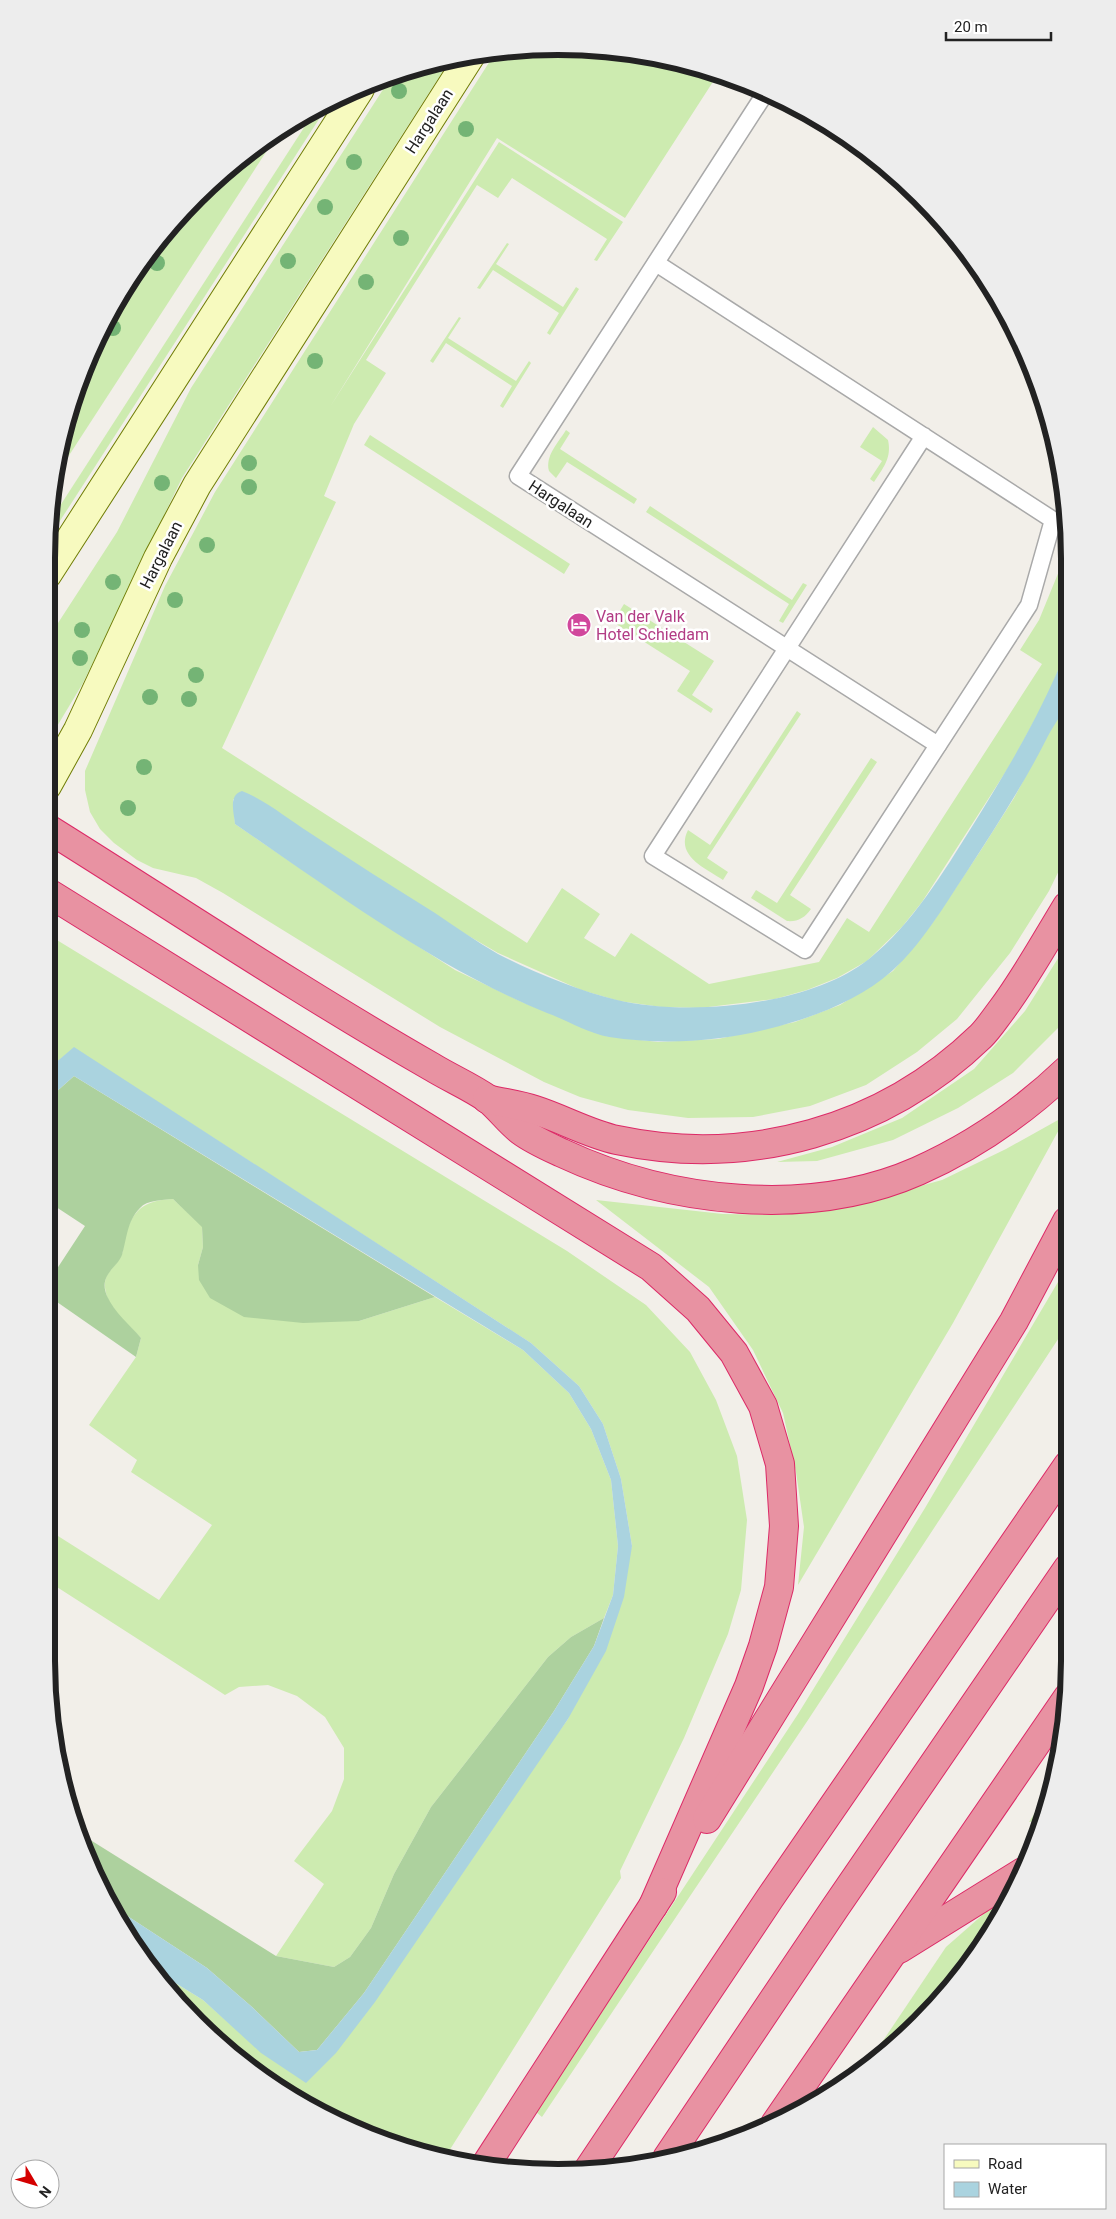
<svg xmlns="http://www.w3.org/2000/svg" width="1116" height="2219" viewBox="0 0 1116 2219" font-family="Roboto,sans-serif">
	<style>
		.grass { fill: #cdebb0 }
		.forest { fill: #add19e }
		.water { fill: #aad3df }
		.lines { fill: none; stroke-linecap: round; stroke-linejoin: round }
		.service-casing { stroke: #a9a9a9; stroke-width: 19 }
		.secondary-casing { stroke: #707d05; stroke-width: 30 }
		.motorway-casing { stroke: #dc2a67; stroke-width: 30 }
		.service { stroke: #fff; stroke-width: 16 }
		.secondary { stroke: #f7fabf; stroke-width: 28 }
		.motorway { stroke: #e892a2; stroke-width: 28 }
		.tree { fill: #74b475 }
		.labels { text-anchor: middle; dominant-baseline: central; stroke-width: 5; stroke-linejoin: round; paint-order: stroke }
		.street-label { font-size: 16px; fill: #222; stroke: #fff }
		.hotel-label { font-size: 16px; fill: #b23c85; stroke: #fff; text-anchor: start }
		.rim { fill: none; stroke: #222; stroke-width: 6 }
	</style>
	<rect width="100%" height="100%" fill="#f2efe9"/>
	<g class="grass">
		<path d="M591 47 690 64 718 74 625 218 497 138 330 407 499 142 623 222 597 261 594 260 607 239 512 178 498 198 477 185 366 360 386 373 354 424 324 496 336 502 222 748 527 943 562 888 600 914 584 938 615 957 631 933 709 984 819 962 847 918 869 932 1042 664 1020 650 1039 620 1066 554V651L1048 695 1012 762 922 902 902 927 867 961 837 978 807 990 775 999 700 1008 661 1007 619 1001 581 990 498 953 233 799 235 824 357 907 455 970 522 1002 606 1036 658 1042 718 1039 795 1022 840 1005 893 971 931 925 981 850 1014 798 1066 701V856L1049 891 1010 953 957 1019 917 1052 866 1085 810 1106 753 1117 688 1118 628 1110 580 1097 544 1082 440 1027 223 893 196 878 153 868 137 860 114 843 100 829 90 812 85 790V771L165 586 215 492 497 50Z"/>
		<path d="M450 60 182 478 83 683 47 743V640L117 532 191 388 393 74Z"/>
		<path d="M330 102 47 541V526L316 109Z"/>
		<path d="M279 132 55 477 64 426 99 332 152 247 220 173Z"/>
		<path d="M507 243 509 244 496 264 563 307 576 287 579 289 550 335 547 333 559 313 493 270 480 289 477 288Z"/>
		<path d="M459 317 461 318 448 338 516 381 529 361 531 363 503 408 500 406 512 386 446 343 433 363 430 361Z"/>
		<path d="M873 427 888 440C892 458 883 468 874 482L870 479 882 461 860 447Z"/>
		<path d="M566 430 570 433 560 449 637 499 634 504 567 462 556 478 549 471C545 456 558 443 566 430Z"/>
		<path d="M370 435 570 564 564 574 364 445Z"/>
		<path d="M650 506 792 600 803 583 807 585 783 623 779 621 789 604 646 512Z"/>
		<path d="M624 604 714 661 692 695 713 709 711 713 677 691 690 671 613 622Z"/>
		<path d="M797 711 801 714 707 858 728 872 723 880C705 868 675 856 688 830L710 845Z"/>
		<path d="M871 758 877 762 790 895 811 909C805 918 797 922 787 921L751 898 756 890 777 903Z"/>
		<path d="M47 934 567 1251 646 1305 690 1352 716 1400 737 1456 747 1520 741 1590 728 1634 684 1738 620 1871 621 1878 444 2159 362 2134 342 2122 302 2104 220 2046 148 1966 203 2000 230 2024 306 2082 568 1719 632 1546 621 1479 603 1424 579 1386 531 1343 74 1048 47 1070Z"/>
		<path d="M1067 944V1019L1013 1073 958 1108 893 1140 817 1161 777 1162 832 1147 902 1118 974 1069 1025 1011Z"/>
		<path d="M1067 1115 953 1323 798 1585 804 1527 796 1472 783 1413 753 1350 709 1287 596 1200 723 1214 782 1215 837 1209 942 1180 1006 1149Z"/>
		<path d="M173 1199 202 1226 203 1247 198 1265 359 1321 435 1297 523 1350 569 1393 591 1429 611 1480 618 1546 613 1595 604 1618 571 1637 548 1657 431 1807 394 1874 371 1928 350 1957 334 1967 276 1956 324 1884 294 1861 332 1811 344 1779V1748L325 1717 297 1696 268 1685 239 1687 225 1695 46 1580V1550L58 1536 159 1600 212 1525 131 1472 137 1460 89 1425 136 1357 141 1338C130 1326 110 1310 106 1293 101 1273 114 1270 121 1256 124 1251 123 1243 125 1238 132 1209 145 1200 173 1199Z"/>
		<path d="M1068 1265V1324L808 1720 542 2117 536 2112 798 1714 925 1508Z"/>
		<path d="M1054 1785 1042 1820 1029 1822 1050 1790Z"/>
		<path d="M1015 1891 983 1946 920 2023 862 2072 946 1947 995 1904Z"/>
	</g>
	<g class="forest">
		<path d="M74 1076 435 1297 359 1321 303 1323 244 1317 210 1298 199 1280 198 1265 203 1247 202 1227 173 1199C162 1200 147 1200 140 1208 127 1221 127 1238 122 1255 117 1268 98 1275 107 1296 114 1312 130 1325 141 1338L136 1357 57 1302 47 1290V1284L85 1226 47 1201V1100Z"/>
		<path d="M604 1618 594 1646 554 1711 364 1993 317 2050 299 2052 252 2007 207 1968 109 1904 76 1831 276 1956 334 1967 350 1957 371 1928 394 1874 431 1807 548 1657 571 1637Z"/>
	</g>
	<g class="water">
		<path d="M1066 651C1066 665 1069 688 1066 701 1063 713 1054 725 1048 736 1024 784 995 828 966 873 944 906 922 944 892 971 858 1001 812 1018 768 1029 716 1042 662 1045 609 1037 588 1033 566 1020 547 1013 434 967 335 892 235 824 234 813 228 795 242 791 265 800 288 819 310 833 351 860 393 887 435 913 456 927 477 942 498 954 533 972 579 991 617 1000 688 1017 810 1006 869 959 913 923 943 873 973 825 1008 769 1041 713 1066 651Z"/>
		<path d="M74 1047 531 1343 579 1386 603 1424 621 1479 632 1546 624 1597 606 1651 568 1719 375 2002 336 2053 306 2083 261 2053 203 2000 148 1966 115 1917 109 1904 207 1968 252 2007 299 2052 317 2050 364 1993 554 1711 594 1646 613 1595 618 1546 611 1480 591 1429 569 1393 523 1350 74 1076 47 1100V1070Z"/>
	</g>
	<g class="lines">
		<defs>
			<g id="service">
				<path d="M766 92 518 476 938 745"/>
				<path d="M656 263 1053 520 1029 605 805 950 653 856 924 436"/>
			</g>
			<g id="secondary">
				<path d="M47 575 360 89"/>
				<path d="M47 786 78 730 158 558 197 485 471 55"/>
			</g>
			<g id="motorway">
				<path d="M47 828C175 908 301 992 432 1067 450 1078 471 1087 488 1099 500 1109 509 1122 521 1131 533 1140 549 1147 562 1153 669 1203 809 1219 918 1171 974 1146 1023 1112 1067 1070"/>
				<path d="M47 892 651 1267 698 1309 734 1353 763 1406 780 1464 784 1526 779 1587 763 1646 749 1686 653 1906"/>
				<path d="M487 1099C503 1103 520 1105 535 1110 563 1119 589 1134 617 1140 749 1168 884 1130 981 1036 988 1029 994 1020 1000 1012 1025 979 1045 942 1067 906"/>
				<path d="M707 1819 1014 1321 1067 1221"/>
				<path d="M899 1949 1023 1872"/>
				<path d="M775 2124 1068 1697"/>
				<path d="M667 2158 835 1908 1068 1568"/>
				<path d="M485 2166 662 1892"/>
				<path d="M588 2170 770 1898 1068 1465"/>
			</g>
		</defs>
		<use href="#service" class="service-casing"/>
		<use href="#secondary" class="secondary-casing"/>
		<use href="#motorway" class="motorway-casing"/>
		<use href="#service" class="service"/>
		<use href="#secondary" class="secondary"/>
		<use href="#motorway" class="motorway"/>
	</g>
	<g class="tree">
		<circle cx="399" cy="91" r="8"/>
		<circle cx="466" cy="129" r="8"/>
		<circle cx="354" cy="162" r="8"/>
		<circle cx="325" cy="207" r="8"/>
		<circle cx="401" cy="238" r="8"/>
		<circle cx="288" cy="261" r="8"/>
		<circle cx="157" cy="263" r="8"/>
		<circle cx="366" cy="282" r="8"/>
		<circle cx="113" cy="328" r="8"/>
		<circle cx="315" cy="361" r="8"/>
		<circle cx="249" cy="463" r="8"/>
		<circle cx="162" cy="483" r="8"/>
		<circle cx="249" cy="487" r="8"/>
		<circle cx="207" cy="545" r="8"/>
		<circle cx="113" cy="582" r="8"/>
		<circle cx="175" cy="600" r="8"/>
		<circle cx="82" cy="630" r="8"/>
		<circle cx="80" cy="658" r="8"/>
		<circle cx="196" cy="675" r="8"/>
		<circle cx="150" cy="697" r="8"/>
		<circle cx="189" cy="699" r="8"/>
		<circle cx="144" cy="767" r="8"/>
		<circle cx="128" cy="808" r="8"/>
	</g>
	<defs>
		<symbol id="hotel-disc" viewBox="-11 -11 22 22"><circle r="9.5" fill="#d1479c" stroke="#fff"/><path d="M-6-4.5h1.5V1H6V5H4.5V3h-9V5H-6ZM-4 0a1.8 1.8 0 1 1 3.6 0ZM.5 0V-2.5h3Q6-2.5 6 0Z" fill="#fff"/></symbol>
	</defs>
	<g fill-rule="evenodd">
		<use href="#hotel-disc" x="565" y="611" width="28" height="28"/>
	</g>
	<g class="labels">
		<g class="street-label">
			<text transform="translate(429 121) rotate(-57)">Hargalaan</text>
			<text transform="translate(561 504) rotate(33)">Hargalaan</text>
			<text transform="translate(161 555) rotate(-63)">Hargalaan</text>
		</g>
		<g class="hotel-label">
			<text x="596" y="616">Van der Valk<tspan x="596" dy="18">Hotel Schiedam</tspan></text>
		</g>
	</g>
	<path d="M0 0H1116V2219H0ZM558 55H558A503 503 0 0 1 1061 558V1661A503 503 0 0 1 558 2164H558A503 503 0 0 1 55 1661V558A503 503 0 0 1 558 55Z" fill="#ededed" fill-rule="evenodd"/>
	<path class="rim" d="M558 55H558A503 503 0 0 1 1061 558V1661A503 503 0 0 1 558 2164H558A503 503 0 0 1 55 1661V558A503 503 0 0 1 558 55Z"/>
	<rect x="944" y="2144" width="162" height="65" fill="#ffffff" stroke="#a7a7a7"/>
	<rect x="954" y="2160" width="25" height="8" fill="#f7fabf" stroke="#a7a7a7"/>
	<text x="988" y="2169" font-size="15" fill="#222222">Road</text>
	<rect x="954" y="2182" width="25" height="15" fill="#aad3df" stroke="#a7a7a7"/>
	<text x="988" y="2194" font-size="15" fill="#222222">Water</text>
	<g transform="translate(35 2184) rotate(128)"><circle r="24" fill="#ffffff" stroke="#a7a7a7"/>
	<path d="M0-4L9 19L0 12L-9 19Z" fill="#d40000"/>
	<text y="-8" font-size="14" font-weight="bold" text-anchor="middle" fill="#222222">N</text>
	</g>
	<path d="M946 32v8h105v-8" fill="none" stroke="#222222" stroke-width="2.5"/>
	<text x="954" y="32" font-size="15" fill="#222222" stroke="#ffffff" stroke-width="4" paint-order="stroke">20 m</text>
</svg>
